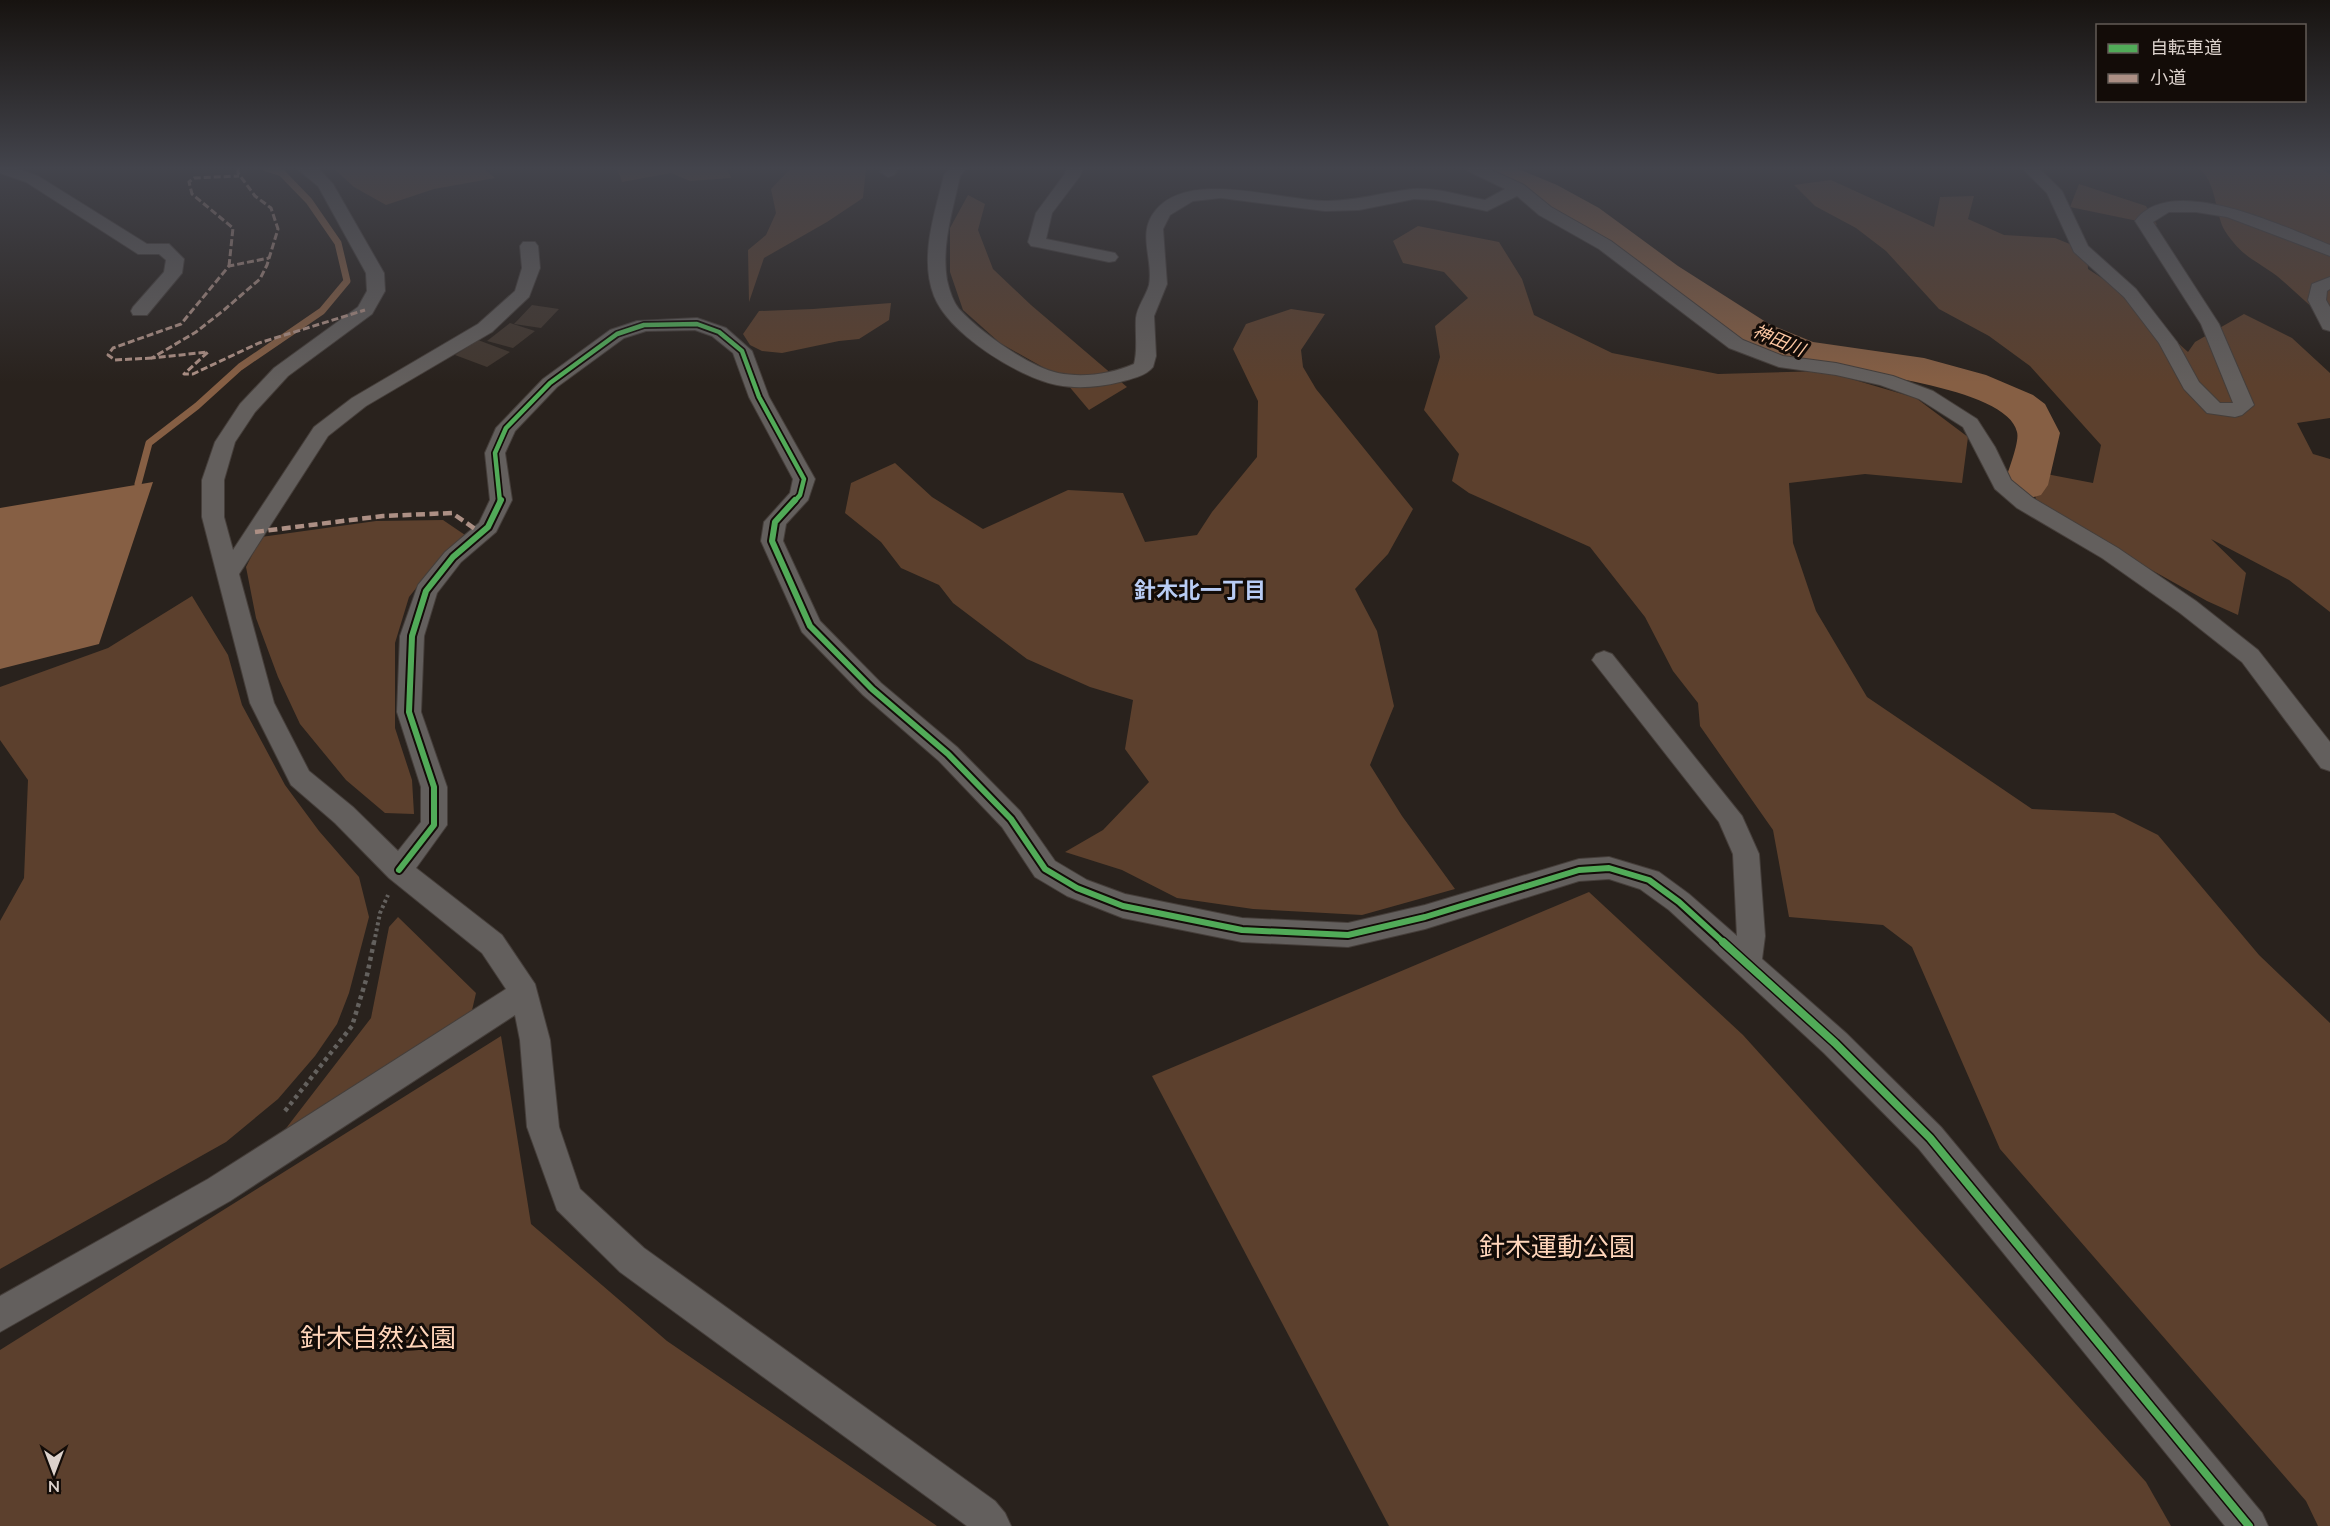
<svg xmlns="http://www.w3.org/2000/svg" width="2330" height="1526" viewBox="0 0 2330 1526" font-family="Mulish,'Noto Sans JP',sans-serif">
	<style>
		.green { fill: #5c402d }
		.water { fill: #865f44 }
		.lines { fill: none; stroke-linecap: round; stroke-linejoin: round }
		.stream { stroke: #865f44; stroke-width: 7 }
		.river { fill: #865f44; fill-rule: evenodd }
		.building { fill: #42372f }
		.minor-casing { stroke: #453e3a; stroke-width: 2 }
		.path-far1 { stroke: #64615e; stroke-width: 4; stroke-dasharray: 3 3; stroke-linecap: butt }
		.path { stroke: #64615e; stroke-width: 4.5; stroke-dasharray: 4 4; stroke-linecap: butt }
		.minor { fill: #635f5d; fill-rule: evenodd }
		.quiet-far1 { stroke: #ac8f84; stroke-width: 3; stroke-dasharray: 7 3; stroke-linecap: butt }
		.quiet { stroke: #ac8f84; stroke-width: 4.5; stroke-dasharray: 9 4.5; stroke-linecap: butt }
		.cycleway-far2-casing { stroke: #130c08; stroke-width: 8 }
		.cycleway-far1-casing { stroke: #130c08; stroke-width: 10 }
		.cycleway-casing { stroke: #130c08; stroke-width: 11 }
		.cycleway-far2 { stroke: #51ab58; stroke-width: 4.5 }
		.cycleway-far1 { stroke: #51ab58; stroke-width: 6 }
		.cycleway { stroke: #51ab58; stroke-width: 8 }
		.labels { text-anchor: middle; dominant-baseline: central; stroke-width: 6; stroke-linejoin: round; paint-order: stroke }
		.far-water-label { font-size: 18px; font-style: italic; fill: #fdc7a2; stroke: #130c08 }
		.neighbourhood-label { font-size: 22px; font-weight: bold; fill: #b9ccf4; stroke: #130c08 }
		.near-park-label { font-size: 26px; fill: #ffd5ba; stroke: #130c08 }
	</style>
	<rect width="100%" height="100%" fill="#29221d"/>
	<g class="green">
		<path d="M333 168H483L495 178 434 189 386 205 354 187Z"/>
		<path d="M617 168H727L731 178 690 181 671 173 622 182Z"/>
		<path d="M791 168H866L863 198 827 222 764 258 749 302 748 250 766 235 776 213 771 189Z"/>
		<path d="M2198 168H2319L2330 174V322C2311 308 2295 291 2277 276 2254 259 2242 257 2225 231 2215 215 2217 181 2198 168Z"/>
		<path d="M1831 180 1934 227 1940 197 1974 196 1968 219 2004 235 2055 238 2087 251 2088 269 2117 288 2188 352 2195 342 2244 314 2292 338 2330 373V418L2297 423 2313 454 2330 459V612L2289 580 2211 539 2246 573 2238 615 2207 601 2037 506 2031 471 2093 483 2101 445 2030 366 1989 336 1939 309 1886 251 1856 228 1815 206 1794 185Z"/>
		<path d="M2079 184 2146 206 2157 225 2070 207Z"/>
		<path d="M968 195 985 204 978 230 993 269 1031 305 1127 387 1089 410 1062 378 1000 343 963 310 950 272V228Z"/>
		<path d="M1418 226 1499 242 1522 279 1534 315 1612 353 1718 374 1824 371 1916 398 1968 437 1962 483 1865 474 1789 483 1793 543 1816 611 1867 697 2032 809 2114 813 2158 835 2259 955 2330 1023V1526H2318L2306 1501 2000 1149 1912 947 1883 925 1789 917 1773 830 1700 726 1698 703 1673 671 1645 617 1590 547 1469 493 1452 481 1459 454 1424 410 1440 357 1435 326 1468 298 1444 272 1403 263 1393 241Z"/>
		<path d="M891 303 889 320 859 339 839 341 782 353 762 351 750 345 743 334 759 311 813 309Z"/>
		<path d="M1291 309 1325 314 1301 350 1303 367 1316 389 1413 509 1388 554 1355 589 1377 631 1394 706 1370 765 1402 816 1455 889 1362 915 1253 909 1177 898 1122 870 1065 852 1103 830 1149 782 1125 749 1133 700 1090 687 1027 659 953 603 939 585 901 568 881 542 845 513 851 483 895 463 932 497 983 529 1068 490 1123 493 1145 542 1197 535 1212 512 1257 457 1258 401 1233 349 1246 324Z"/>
		<path d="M443 520 465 535 437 562 409 597 395 643V728L412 780 414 814 385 813 346 780 300 724 278 677 256 618 246 567 261 537 376 521Z"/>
		<path d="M192 596 228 655 242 705 285 785 319 831 359 877 369 917 349 993 337 1024 315 1056 278 1099 226 1142 0 1269V921L24 878 28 780 0 740V687L108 648Z"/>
		<path d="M1589 892 1743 1035 2146 1482 2171 1526H1389L1152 1076Z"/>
		<path d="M398 917 476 993 470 1019 277 1140 371 1018 389 927Z"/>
		<path d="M501 1036 531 1224 667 1341 937 1526H0V1350Z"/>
	</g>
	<path class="water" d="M153 482 99 644 0 669V508Z"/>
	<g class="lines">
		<path class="stream" d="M138 484 149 443 197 406 240 367 322 311 347 281 338 243 309 201 282 173 266 168"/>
		<path class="river" d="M1471 168H1516L1557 185 1599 208 1678 266 1769 324 1813 342 1924 358 1986 375 2033 395 2045 404 2060 433 2048 485 2041 495 2026 499 2011 495 2004 485C2007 473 2020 442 2017 432 2009 387 1844 370 1804 365 1717 343 1648 272 1575 223 1545 202 1510 189 1476 175Z"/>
	</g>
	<g class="building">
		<path d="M532 305 559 309 541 328 514 324Z"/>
		<path d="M510 323 535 331 513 348 487 341Z"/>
		<path d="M478 340 510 352 487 367 455 355Z"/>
	</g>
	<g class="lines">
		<defs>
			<g id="minor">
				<path d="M0 168H15L38 176 147 244H169L184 259 182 273 147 315H133L131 311 133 307 164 272 166 260 159 254H138L26 182 0 173Z"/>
				<path d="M296 168H318L333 184 384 273 385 291 372 314 288 376 255 412 235 442 224 480V517L233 550 314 427 352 398 478 324 515 291 522 268 520 246 523 242H535L538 246 540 268 529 297 492 332 366 406 328 436 239 574 274 703 309 771 353 807 398 851 421 822V787L397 712 400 636 418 585 445 552 479 523 490 500 485 453 496 428 543 379 610 330 637 321 697 318 726 328 752 351 769 397 815 479 808 500 786 524 783 541 820 621 881 683 957 747 1020 811 1055 861 1087 880 1125 894 1242 918 1348 923 1425 905 1579 859 1609 857 1659 872 1689 894 1737 936 1733 854 1719 822 1592 660 1596 654 1604 651 1612 654 1742 816 1759 854 1765 936 1762 959 1846 1033 1941 1127 2262 1513 2268 1526H2225L1919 1149 1824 1053 1669 910 1640 889 1609 879 1579 881 1425 929 1348 947 1242 942 1123 918 1067 896 1035 877 1002 827 939 761 863 695 802 632 761 541 764 522 790 493 793 479 749 397 733 353 712 336 695 330 646 331 624 338 557 387 515 431 505 453 512 500 496 532 461 562 437 593 424 636 421 712 447 787V825L416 868 502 935 535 984 550 1040 559 1127 580 1189 644 1248 995 1501 1005 1513 1011 1526H967L620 1272 557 1210 527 1127 520 1040 515 1015 230 1201 0 1332V1296L208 1179 506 989 482 953 389 878 335 823 291 785 250 703 202 517V480L215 442 240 404 274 368 358 307 367 291 366 273 318 186Z"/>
				<path d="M883 168H899L894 175 888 177 880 172Z"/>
				<path d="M950 168H967L960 176C953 210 941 245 947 280 949 289 953 302 959 309 980 332 1028 366 1058 373 1083 378 1111 374 1134 364 1138 349 1135 334 1136 318 1137 307 1146 296 1149 285 1154 259 1136 233 1156 210 1190 169 1281 201 1327 201 1357 201 1384 192 1413 189 1436 187 1462 196 1485 200L1505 189 1468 171 1466 168H1487L1524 185 1551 207 1611 241 1743 340 1783 356 1836 363 1893 376 1933 391 1977 419 1995 447 2011 480 2033 498 2118 548 2196 601 2258 650 2330 742V771L2321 768 2242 662 2180 613 2102 558 2017 508 1995 489 1963 427 1919 399 1880 385 1836 375 1779 367 1729 348 1599 249 1539 215 1517 196 1487 211 1434 200 1414 199 1359 210 1325 211 1221 198 1193 201 1170 215 1163 229 1167 284 1154 316 1156 356 1153 367C1146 376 1131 379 1120 382 1100 387 1077 389 1057 385 1018 377 949 334 934 296 919 257 935 213 944 175Z"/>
				<path d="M1067 168H1083L1080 176 1052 213 1046 239 1115 253 1118 257 1115 261 1109 262 1037 247 1031 246 1028 242 1036 213 1064 175Z"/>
				<path d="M2022 168H2039L2062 191 2088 246 2136 289 2177 342 2199 382 2220 403H2233L2201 324 2135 221C2171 171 2286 228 2330 245V256L2227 217 2196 212H2169L2153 222 2219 324 2254 405 2242 415 2235 417 2207 413 2184 389 2159 343 2124 297 2074 252 2047 193Z"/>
				<path d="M2330 277V289L2327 291 2326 300 2330 307V331L2323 329 2308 300 2312 284Z"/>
			</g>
		</defs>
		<use href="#minor" class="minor-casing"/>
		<path class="path-far1" d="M374 943 380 913 388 895"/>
		<path class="path" d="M285 1111 352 1026 366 980 374 942"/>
		<use href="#minor" class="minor"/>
		<g class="quiet-far1">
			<path d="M238 168V173L255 196 271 208 278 229 267 265 260 279 224 310 196 332 152 358 208 352 184 374H193L259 343 365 310"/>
			<path d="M229 266 233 228 192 194 189 182 194 178 239 176"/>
			<path d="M152 358 115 360 108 355 113 348 181 324 229 266 269 258"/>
		</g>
		<path class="quiet" d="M255 532 383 516 452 513 481 533"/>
		<defs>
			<path id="cycleway-far2" d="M500 502 495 453 506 428 550 383 617 334 644 325 697 324 719 332 742 351 759 397 804 479 800 495 794 502"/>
			<g id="cycleway-far1">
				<path d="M795 500 775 522 772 541 810 626 872 689 948 754 1011 819 1045 869 1077 888 1123 906 1242 930 1348 935 1425 917 1579 870 1609 868 1649 880 1679 902 1724 943"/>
				<path d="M399 870 434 825V787L409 712 412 636 426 591 453 557 488 527 501 500"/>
			</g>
			<path id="cycleway" d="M1723 942 1835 1043 1930 1138 2249 1526"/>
		</defs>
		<use href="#cycleway-far2" class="cycleway-far2-casing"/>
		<use href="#cycleway-far1" class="cycleway-far1-casing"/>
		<use href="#cycleway" class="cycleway-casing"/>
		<use href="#cycleway-far2" class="cycleway-far2"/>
		<use href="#cycleway-far1" class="cycleway-far1"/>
		<use href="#cycleway" class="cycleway"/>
	</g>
	<linearGradient id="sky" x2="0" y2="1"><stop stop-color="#171310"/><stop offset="0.44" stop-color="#43444c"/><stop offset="1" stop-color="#43444c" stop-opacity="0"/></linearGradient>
	<rect width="2330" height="382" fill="url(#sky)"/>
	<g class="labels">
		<g class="far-water-label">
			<text transform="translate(1779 340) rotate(23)">神田川</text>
		</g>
		<g class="neighbourhood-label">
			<text x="1200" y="590">針木北一丁目</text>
		</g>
		<g class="near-park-label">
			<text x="1557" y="1246">針木運動公園</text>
			<text x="378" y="1337">針木自然公園</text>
		</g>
	</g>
	<rect x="2096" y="24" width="210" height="78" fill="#130c08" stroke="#635b56" stroke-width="1.5"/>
	<rect x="2108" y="44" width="30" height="9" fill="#51ab58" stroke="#635b56" stroke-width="1.5"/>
	<text x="2150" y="54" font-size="18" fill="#dcd2cc">自転車道</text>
	<rect x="2108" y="74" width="30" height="9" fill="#ac8f84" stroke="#635b56" stroke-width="1.5"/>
	<text x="2150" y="84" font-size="18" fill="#dcd2cc">小道</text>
	<g transform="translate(54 1472) rotate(180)" stroke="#130c08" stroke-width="4.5" paint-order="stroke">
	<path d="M0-4.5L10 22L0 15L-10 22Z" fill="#dcd2cc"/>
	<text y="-9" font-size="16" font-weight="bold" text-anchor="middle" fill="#dcd2cc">N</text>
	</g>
</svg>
